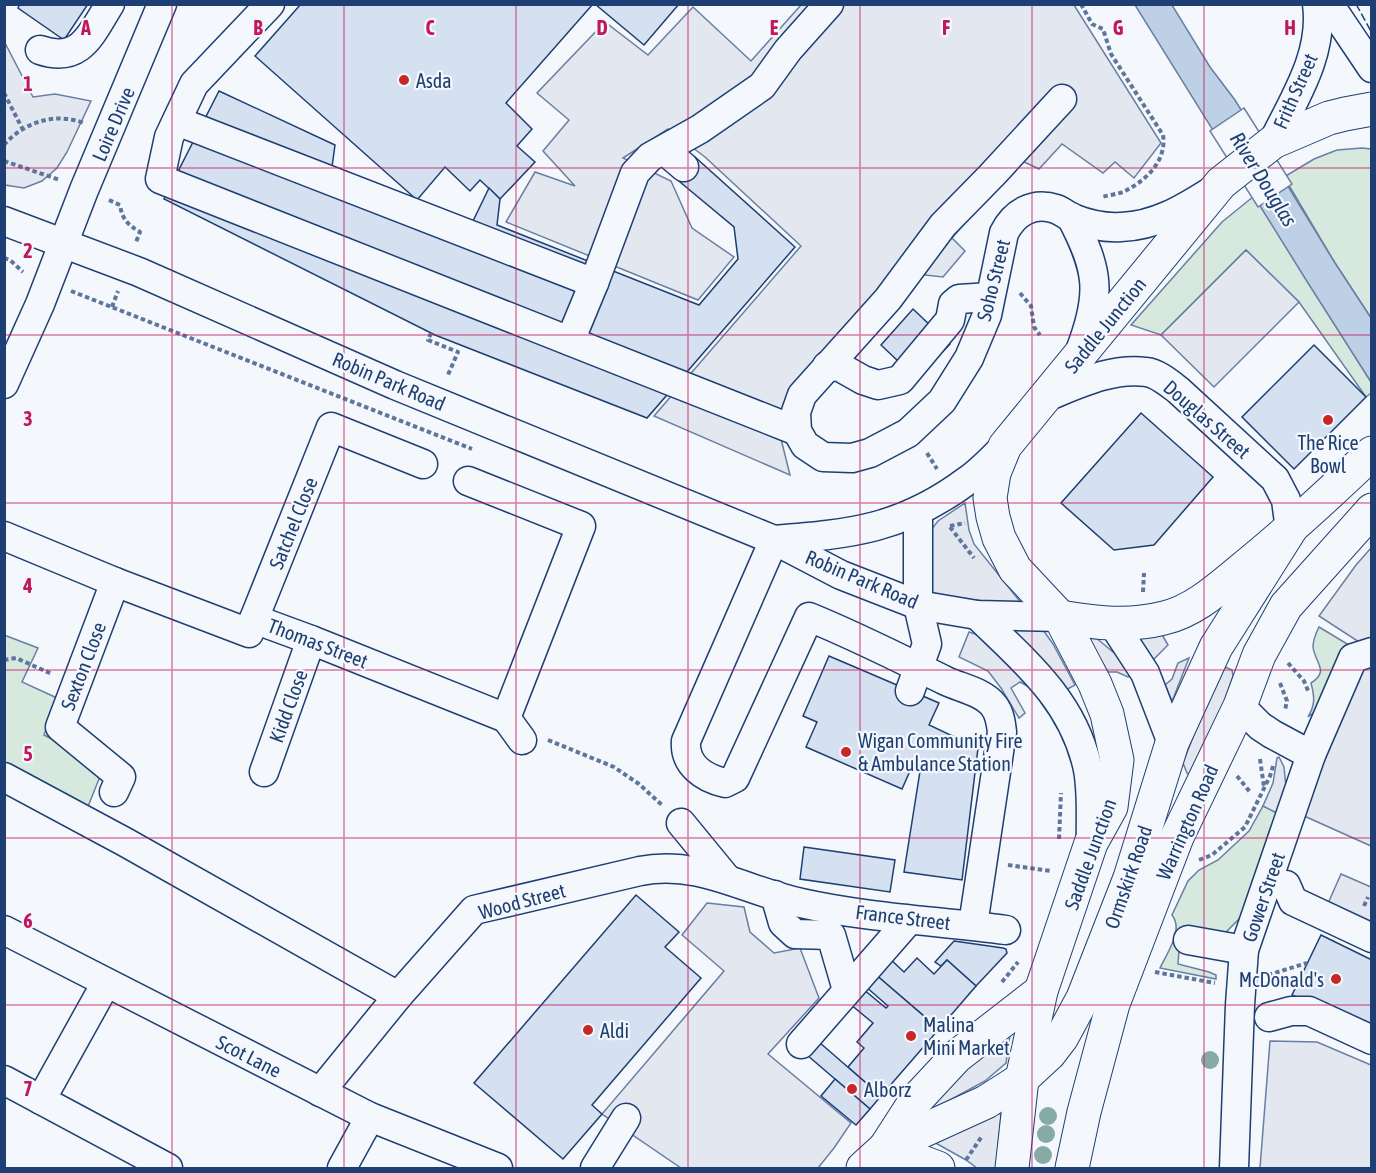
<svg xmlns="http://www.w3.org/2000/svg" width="1376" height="1173" viewBox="0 0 1376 1173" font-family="'Asap Condensed',sans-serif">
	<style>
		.green { fill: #d7e8df; stroke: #687fa3; stroke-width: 1.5 }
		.parking { fill: #e3e8f0; stroke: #687fa3; stroke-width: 1.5 }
		.water { fill: #bed0e5; stroke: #687fa3; stroke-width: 1.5 }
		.pier { fill: #f4f7fb; stroke: #687fa3; stroke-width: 1.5 }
		.building { fill: #d5e0f0; stroke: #1d3f73; stroke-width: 1.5 }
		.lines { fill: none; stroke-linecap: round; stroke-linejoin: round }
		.minor-casing { stroke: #1d3f73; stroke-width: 31 }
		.major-casing { stroke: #1d3f73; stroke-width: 35 }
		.highway-casing { stroke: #1d3f73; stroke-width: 35 }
		.path { stroke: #5e769c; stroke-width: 4; stroke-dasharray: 4.5 3; stroke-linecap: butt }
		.minor { stroke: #f4f7fb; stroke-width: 28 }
		.major { stroke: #f4f7fb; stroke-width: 33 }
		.highway { stroke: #f4f7fb; stroke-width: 33 }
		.fence { stroke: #1d3f73; stroke-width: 1.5; stroke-dasharray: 8 3; stroke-linecap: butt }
		.tree { fill: #86aba6 }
		.grid { fill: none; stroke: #c2185b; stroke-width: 1.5; stroke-opacity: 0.55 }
		.poi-dot { fill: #c62828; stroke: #f4f7fb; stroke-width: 2 }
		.labels { text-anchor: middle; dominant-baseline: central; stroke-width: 4.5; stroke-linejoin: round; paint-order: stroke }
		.poi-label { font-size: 20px; fill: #1d3f73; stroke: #f4f7fb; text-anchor: start }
		.street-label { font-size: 20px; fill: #1d3f73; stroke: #f4f7fb }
		.water-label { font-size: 21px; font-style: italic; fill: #1d3f73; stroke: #f4f7fb }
		.grid-label { font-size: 20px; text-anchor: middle; font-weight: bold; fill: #c2185b; stroke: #f4f7fb; stroke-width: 4.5; stroke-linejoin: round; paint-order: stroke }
	</style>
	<rect width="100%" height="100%" fill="#f4f7fb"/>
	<g class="green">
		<path d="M1362 148 1371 149V318L1335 263 1284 177 1314 159 1337 150Z"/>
		<path d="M1254 196 1371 382V393L1366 397 1299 302 1246 250 1161 335 1131 325 1222 222Z"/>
		<path d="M1319 627 1349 645 1316 711 1308 717C1315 705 1315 698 1311 683 1330 671 1315 663 1313 647 1313 640 1316 633 1319 627Z"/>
		<path d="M4 635 38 648 22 682 57 698 44 735 92 759 99 779 85 814 5 772Z"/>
		<path d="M1263 806 1277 813 1246 912 1225 933 1180 937 1178 964 1209 972 1216 975V979L1160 968C1167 953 1184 930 1172 915L1188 881 1199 870 1218 860 1249 831Z"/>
	</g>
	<g class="parking">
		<path d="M801 5H1074L1161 143 1134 178 1115 162 1103 173 1062 144 1039 169 1020 160 952 238 965 251 943 277 898 272 776 419 790 475 654 416 801 246 705 157 668 129 623 158 671 181 692 228 734 257 698 300 506 222 535 172 575 186 543 151 569 120 537 93 605 22 648 55 693 7 751 61Z"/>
		<path d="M4 41 33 97 55 94 91 101 67 152 57 168 42 181 24 188 5 185Z"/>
		<path d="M1246 250 1299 302 1214 387 1161 335Z"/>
		<path d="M965 503 969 530 974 544 1022 604 988 605 931 593V530L938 521Z"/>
		<path d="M1371 548V846L1302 815 1370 649 1319 616 1356 565Z"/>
		<path d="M1041 627 1053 644 1075 685 1064 691 1005 630Z"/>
		<path d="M969 632 975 634 995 648 1031 688 1020 682 1011 688 1025 713 1019 718 1001 688 988 671 959 657Z"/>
		<path d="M1161 633 1168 645 1152 661 1135 635Z"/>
		<path d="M1095 637 1119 657 1134 675 1128 677 1117 672H1108L1087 638Z"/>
		<path d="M1189 658 1173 699H1171L1165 685 1172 679 1178 663Z"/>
		<path d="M1225 667 1232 670 1233 676 1217 722 1190 775 1187 773 1183 763 1211 690Z"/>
		<path d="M1279 757 1284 767 1286 787 1277 813 1263 806 1273 783 1277 758Z"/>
		<path d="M1341 874 1371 887V928L1326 908Z"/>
		<path d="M707 903 744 907 750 932 774 953 800 948 819 998 768 1054 851 1123 834 1148 818 1168H681L602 1114 724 971 682 935Z"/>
		<path d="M1010 1035 1006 1063 985 1081 926 1113 957 1075Z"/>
		<path d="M1270 1041 1317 1042 1371 1065V1168H1260Z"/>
		<path d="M998 1112 1001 1115 996 1168H977L966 1160 932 1141Z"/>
	</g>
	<path class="water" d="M1135 5H1172L1210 67 1235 100 1335 263 1371 318V382L1308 283Z"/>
	<path class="pier" d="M1244 108 1292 184 1258 207 1210 131Z"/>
	<g class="building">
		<path d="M20 4H88L64 40 18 8Z"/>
		<path d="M301 4H593L506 103 532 129 517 146 535 162 500 199 480 180 470 191 445 167 417 200 255 56Z"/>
		<path d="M595 4H679L644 45Z"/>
		<path d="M219 91 335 145 332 167 472 223 489 188 500 199 497 225 699 305 738 259 734 227 674 177 695 157 795 247 647 418 435 335 164 199Z"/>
		<path d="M913 309 950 344 917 379 881 345Z"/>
		<path d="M1314 345 1366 397 1294 469 1242 417Z"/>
		<path d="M1141 413 1213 477 1154 545 1114 550 1061 503Z"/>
		<path d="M829 656 939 703 929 725 978 748 962 880 904 872 921 765 914 762 902 789 806 747 817 722 803 716Z"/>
		<path d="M804 847 895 860 890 892 800 879Z"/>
		<path d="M636 895 679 932 665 947 701 978 592 1105 602 1114 563 1159 474 1083Z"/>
		<path d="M1321 935 1372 960V1033L1292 995Z"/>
		<path d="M954 941 1003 948 1006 949 1007 953 976 986 947 960 941 966 935 962Z"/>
		<path d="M889 958 904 972 917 958 934 974 947 960 976 986 939 1029 875 974Z"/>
		<path d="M875 974 939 1029 881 1096 848 1067 864 1048 857 1042 873 1023 850 1004 863 989 886 1008 888 1006 865 986Z"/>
		<path d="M819 1042 881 1096 870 1109 807 1055Z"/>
		<path d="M835 1079 870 1109 856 1125 821 1096Z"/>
	</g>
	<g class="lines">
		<defs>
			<g id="minor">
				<path d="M270 4 194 84 169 137 160 179 797 431"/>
				<path d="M1329 4 1372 68"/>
				<path d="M40 50C81 64 91 34 110 4"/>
				<path d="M1062 99 992 175 943 225 888 299 802 395 796 412 797 431 805 445 823 457 852 458 870 453 908 433 942 401 969 358 987 315 1004 233C1014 213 1033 201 1056 209 1062 211 1066 215 1072 218 1087 224 1105 228 1121 227 1155 226 1183 209 1210 192"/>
				<path d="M177 121 594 283"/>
				<path d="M1273 142C1294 99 1324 54 1317 4"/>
				<path d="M664 150 684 167"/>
				<path d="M1071 217C1099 270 1102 294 1080 351"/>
				<path d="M4 221 139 272 395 385 774 540 841 575 918 605 977 615 1060 617"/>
				<path d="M570 341 594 283 635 173 650 157 700 129 762 86 788 50 829 4"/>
				<path d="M827 366 840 367 863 380 878 385 900 380 950 320 953 304 959 299 990 297"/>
				<path d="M4 384 40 304 84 190 162 4"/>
				<path d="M1046 397C1076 385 1112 367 1146 372 1157 373 1169 383 1178 390L1275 479 1286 500 1290 530"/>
				<path d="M4 536 115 582 249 633 254 619 311 640 506 718 581 526 468 481"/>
				<path d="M774 540 686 741C684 765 704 778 725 783L735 778 809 617C856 636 901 659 946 681 961 688 984 692 994 706 1000 714 1001 723 1002 732L973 925"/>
				<path d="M774 540C851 534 903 529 968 480 981 471 993 458 1005 446"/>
				<path d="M977 615C1024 661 1071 698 1087 765 1093 790 1090 818 1091 843"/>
				<path d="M254 619 331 427 423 464"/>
				<path d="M1113 624 1145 673 1172 743"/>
				<path d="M910 691 927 644 918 605V511"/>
				<path d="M1240 706 1260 726 1272 734 1311 755"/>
				<path d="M506 718 522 740"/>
				<path d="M264 772 311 640"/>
				<path d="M4 777 125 842 398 996"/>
				<path d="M114 792 121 777 60 727 115 582"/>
				<path d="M681 823 727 879"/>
				<path d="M1286 885 1293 901 1372 938"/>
				<path d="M775 895 783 923 795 934 831 935 847 990"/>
				<path d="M4 930 370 1117 498 1168"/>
				<path d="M1188 940 1244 950"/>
				<path d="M1269 1017 1291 1011H1309L1372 1040"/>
				<path d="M801 1044 909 920"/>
				<path d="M4 1080 168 1168"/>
				<path d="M320 1092 398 996 474 910 640 871C698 859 746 891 801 903 868 918 938 921 1006 930"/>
				<path d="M41 1100 106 983"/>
				<path d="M342 1168 370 1117"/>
				<path d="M595 1168 626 1118"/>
				<path d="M1234 1168 1240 1005 1244 950 1311 755 1353 658 1372 652"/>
			</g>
			<g id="major">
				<path d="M885 1148 938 1168"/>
				<path d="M1012 1168 1022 1079 1041 991"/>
				<path d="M1072 1168 1084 1112 1113 1004 1177 837 1240 706 1259 655 1286 606 1372 510"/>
			</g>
			<g id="highway">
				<path d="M1060 617C1095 623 1129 627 1164 618 1194 611 1219 588 1241 570 1287 533 1329 494 1372 453"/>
				<path d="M885 1148 986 1102 1022 1079 1049 1054 1062 1037 1083 998 1130 878 1172 743 1216 647 1290 530"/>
				<path d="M863 1168 885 1148 916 1100 956 1057 1041 991 1091 843 1111 807 1117 760 1107 714 1095 684 1060 617 1015 569 999 538 993 517 990 498 994 473 1005 446 1221 183 1273 142 1329 118 1345 114 1372 109"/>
			</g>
		</defs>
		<use href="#minor" class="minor-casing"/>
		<use href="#major" class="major-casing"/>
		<use href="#highway" class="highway-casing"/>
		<g class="path">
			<path d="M1081 4 1092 24 1103 29 1111 54 1163 135C1167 160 1147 180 1125 191 1119 194 1109 195 1102 197"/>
			<path d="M4 93 22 128"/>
			<path d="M4 145C24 122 55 112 84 123"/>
			<path d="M4 161 60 180"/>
			<path d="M109 200 120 205C122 219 128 225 140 232L136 242"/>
			<path d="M4 258 10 260 23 272"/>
			<path d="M71 291 472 449"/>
			<path d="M1020 293 1031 306 1034 327 1040 335"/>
			<path d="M112 307 118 291"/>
			<path d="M431 333 428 340 458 352 447 377"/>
			<path d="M927 453 937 469"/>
			<path d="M950 526 965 523"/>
			<path d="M950 527 974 558"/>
			<path d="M1143 592 1144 573"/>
			<path d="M4 660 16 658 52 674"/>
			<path d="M1288 663 1304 681 1309 693"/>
			<path d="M1280 683 1287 701 1285 710"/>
			<path d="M548 740 614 767 639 784 663 806"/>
			<path d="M1260 759 1264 787"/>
			<path d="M1237 776 1250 792"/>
			<path d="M1059 839 1061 793"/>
			<path d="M1199 860 1212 855 1245 827 1270 776 1274 763"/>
			<path d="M1008 865 1051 871"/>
			<path d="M1364 906 1368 897"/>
			<path d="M1155 972 1215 983"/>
			<path d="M1268 975 1307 963"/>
			<path d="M1002 982 1018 962"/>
			<path d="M966 1160 982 1136"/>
		</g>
		<use href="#minor" class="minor"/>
		<use href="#major" class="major"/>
		<use href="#highway" class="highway"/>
		<path class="fence" d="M1356 4 1372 33"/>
	</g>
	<g class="tree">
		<circle cx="1210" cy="1060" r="9"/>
		<circle cx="1048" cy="1116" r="9"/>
		<circle cx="1046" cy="1134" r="9"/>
		<circle cx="1043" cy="1155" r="9"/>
	</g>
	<path class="grid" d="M172 4V1168M344 4V1168M516 4V1168M688 4V1168M860 4V1168M1032 4V1168M1204 4V1168M4 168H1372M4 335H1372M4 503H1372M4 670H1372M4 838H1372M4 1005H1372"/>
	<g class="poi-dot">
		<circle cx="404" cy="80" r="6"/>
		<circle cx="1328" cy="420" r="6"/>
		<circle cx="846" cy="752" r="6"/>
		<circle cx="1336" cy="979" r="6"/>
		<circle cx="588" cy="1030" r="6"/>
		<circle cx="911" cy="1036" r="6"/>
		<circle cx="852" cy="1089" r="6"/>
	</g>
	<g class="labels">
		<g class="poi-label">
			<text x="416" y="80">Asda</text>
			<text x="1328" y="442" text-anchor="middle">The Rice<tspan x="1328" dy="23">Bowl</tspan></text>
			<text x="858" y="740">Wigan Community Fire<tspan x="858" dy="23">&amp; Ambulance Station</tspan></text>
			<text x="1324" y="979" text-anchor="end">McDonald's</text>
			<text x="923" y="1024">Malina<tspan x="923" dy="23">Mini Market</tspan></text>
			<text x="600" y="1030">Aldi</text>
			<text x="864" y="1089">Alborz</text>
		</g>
		<g class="street-label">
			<text transform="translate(1295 91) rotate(-66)">Frith Street</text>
			<text transform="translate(113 124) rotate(-67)">Loire Drive</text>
			<text transform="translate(993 280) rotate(-76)">Soho Street</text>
			<text transform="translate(1105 325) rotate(-51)">Saddle Junction</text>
			<text transform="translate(389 381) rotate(23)">Robin Park Road</text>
			<text transform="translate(1207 419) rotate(41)">Douglas Street</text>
			<text transform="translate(293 523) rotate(-68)">Satchel Close</text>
			<text transform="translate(862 579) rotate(23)">Robin Park Road</text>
			<text transform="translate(318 643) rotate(21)">Thomas Street</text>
			<text transform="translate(83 666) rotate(-69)">Sexton Close</text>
			<text transform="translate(288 706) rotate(-70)">Kidd Close</text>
			<text transform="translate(1187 822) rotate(-66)">Warrington Road</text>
			<text transform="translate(1090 854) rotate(-70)">Saddle Junction</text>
			<text transform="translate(1128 877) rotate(-71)">Ormskirk Road</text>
			<text transform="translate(1263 897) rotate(-71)">Gower Street</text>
			<text transform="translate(522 901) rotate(-15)">Wood Street</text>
			<text transform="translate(903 917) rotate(7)">France Street</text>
			<text transform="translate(249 1056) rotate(27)">Scot Lane</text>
		</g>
		<g class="water-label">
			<text transform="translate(1264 179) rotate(58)">River Douglas</text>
		</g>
	</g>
	<g class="grid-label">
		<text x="86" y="35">A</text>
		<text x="258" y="35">B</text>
		<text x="430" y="35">C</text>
		<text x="602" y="35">D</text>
		<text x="774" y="35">E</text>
		<text x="946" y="35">F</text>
		<text x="1118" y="35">G</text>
		<text x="1290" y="35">H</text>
		<text x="28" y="91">1</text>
		<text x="28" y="258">2</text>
		<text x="28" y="426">3</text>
		<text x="28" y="593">4</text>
		<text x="28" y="761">5</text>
		<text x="28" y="928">6</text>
		<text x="28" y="1096">7</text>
	</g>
	<rect width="1376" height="1173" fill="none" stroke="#1d3f73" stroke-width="12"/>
</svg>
